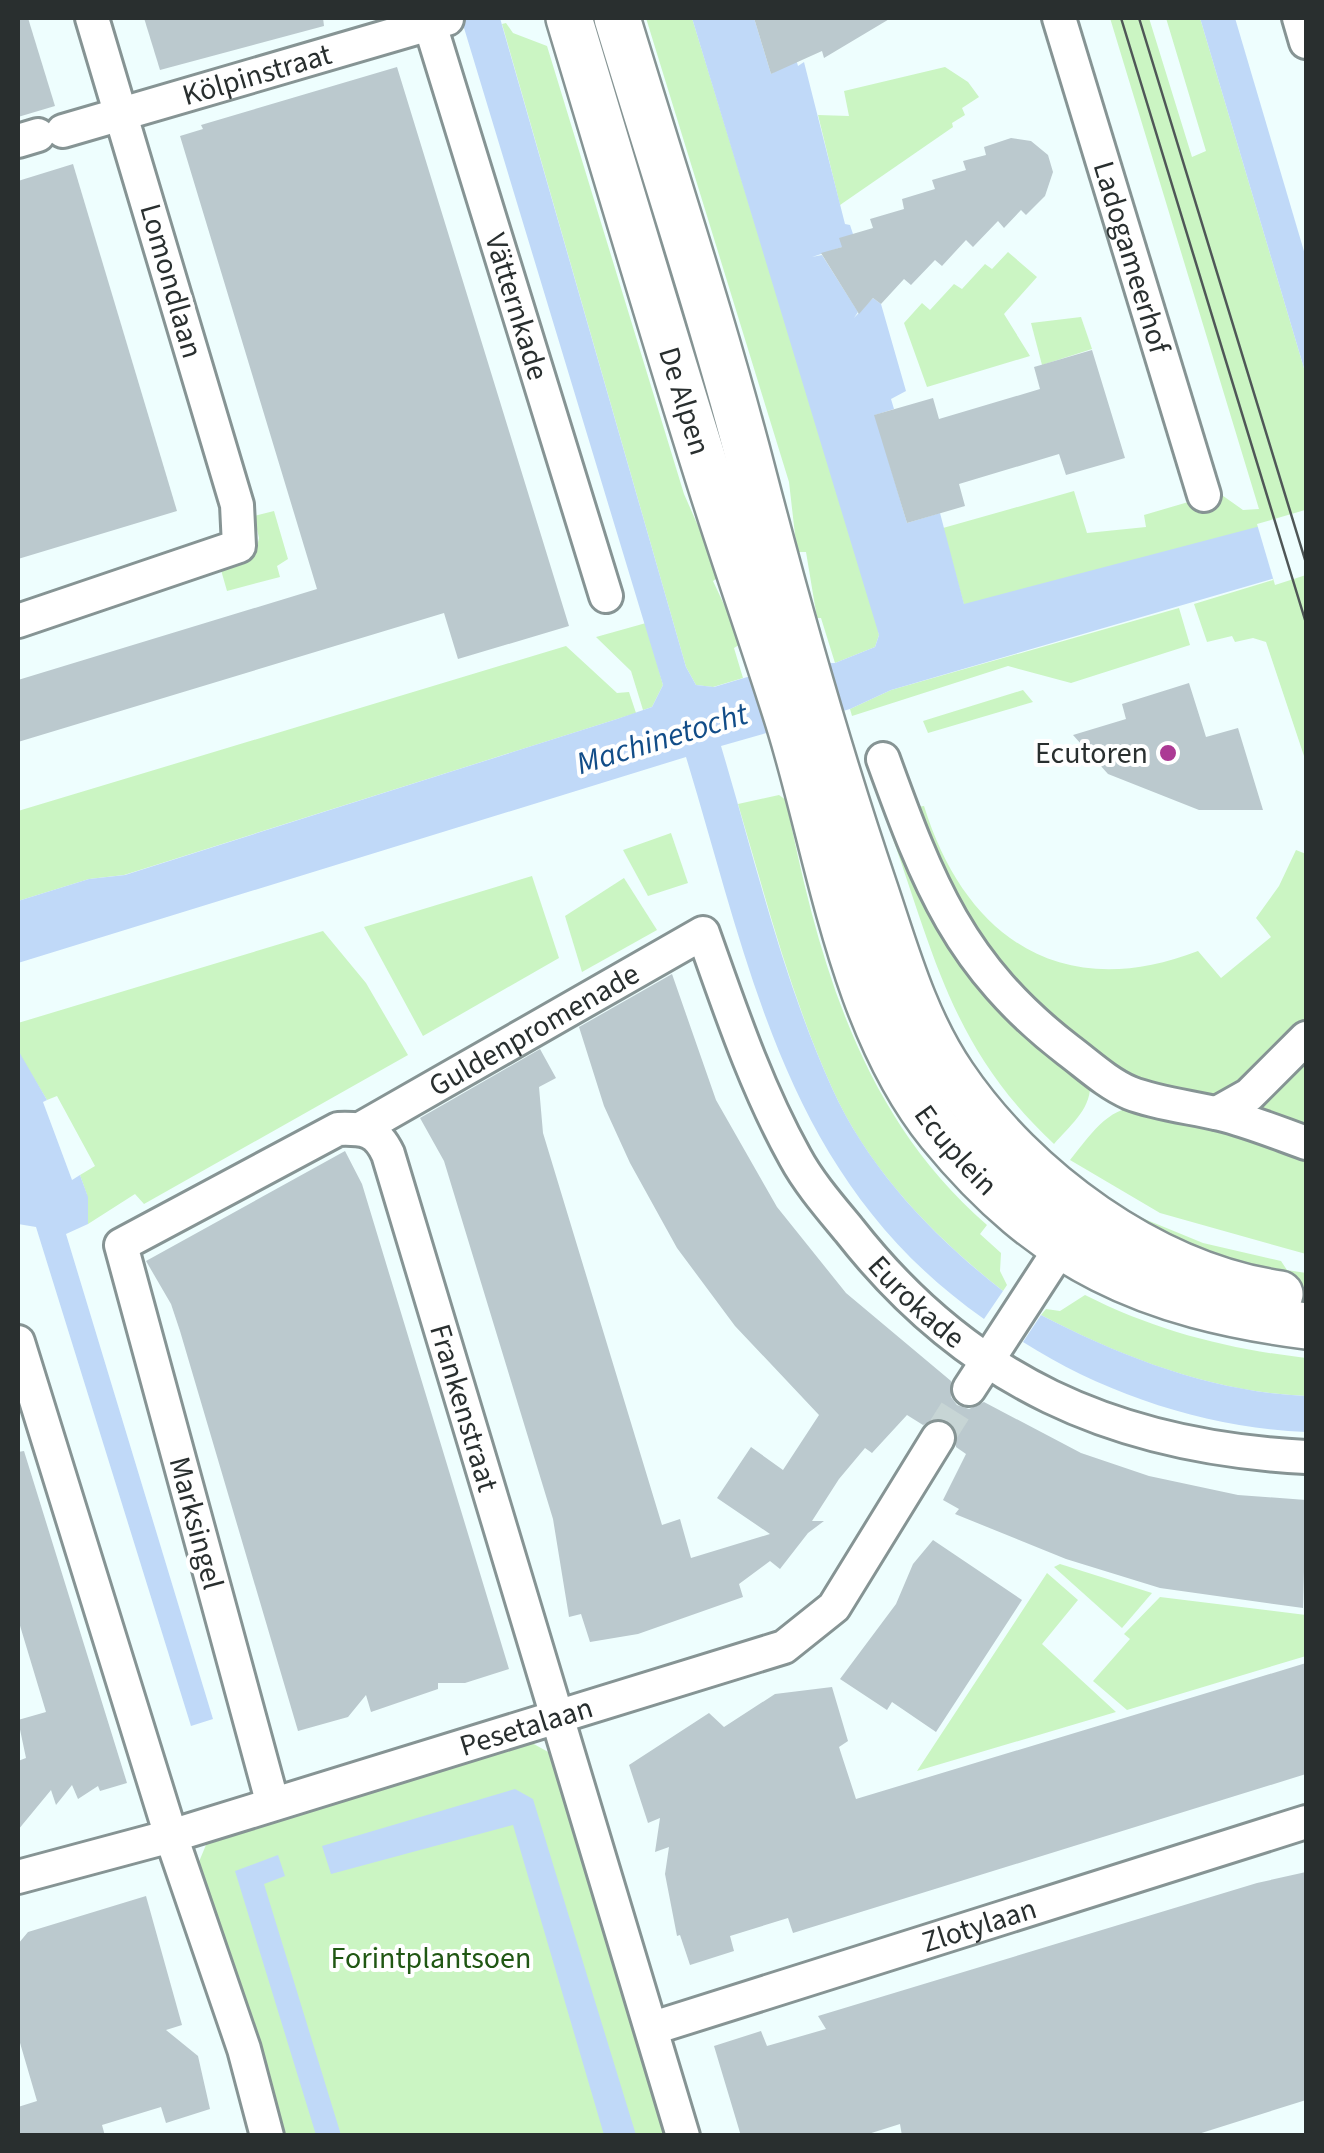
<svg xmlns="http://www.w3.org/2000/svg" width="1324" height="2153" viewBox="0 0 1324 2153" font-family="'Source Sans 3',sans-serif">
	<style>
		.green { fill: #cbf5c3 }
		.water { fill: #c0d9f8 }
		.pier { fill: #eefefe }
		.building { fill: #bbc9ce }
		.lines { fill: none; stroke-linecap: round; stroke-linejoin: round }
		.street-tunnel { stroke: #c7d5d5; stroke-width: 32; stroke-dasharray: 32 16; stroke-linecap: butt }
		.street-casing { stroke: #869494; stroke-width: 38 }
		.secondary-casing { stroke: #869494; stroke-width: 50 }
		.street { stroke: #fff; stroke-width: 32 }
		.secondary { stroke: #fff; stroke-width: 45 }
		.tram { stroke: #4f5757; stroke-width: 2.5 }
		.poi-dot { fill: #ac3a94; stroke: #fff; stroke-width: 4 }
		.labels { text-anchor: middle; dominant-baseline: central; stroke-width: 8; stroke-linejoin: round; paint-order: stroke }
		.street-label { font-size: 30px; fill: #292f2f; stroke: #fff }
		.poi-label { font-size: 30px; fill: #292f2f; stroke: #fff; text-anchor: end }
		.park-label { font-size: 30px; fill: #205713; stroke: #fff }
		.water-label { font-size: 32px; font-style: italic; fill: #124d88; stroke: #fff }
	</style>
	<rect width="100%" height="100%" fill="#eefefe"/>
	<g class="green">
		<path d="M646 18H692L875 615 879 635 875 647 835 663 821 618H817L806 552H797L789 482Z"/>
		<path d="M1110 18H1149L1192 157 1206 151 1166 18H1200L1306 375V762L1266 642 1253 638 1235 642 1232 636 1207 642 1194 604 1273 580 1258 529 964 605 943 528 1074 491 1087 533 1146 527 1144 515 1219 493 1243 510 1259 509Z"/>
		<path d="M506 23 513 33 547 46 684 494 720 576 713 581 742 643 734 648 743 678 713 687 696 685 686 667 502 24Z"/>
		<path d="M945 67 968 82 979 97 962 108 965 115 952 123 953 127 840 205 818 115 849 116 844 91Z"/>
		<path d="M1008 252 1037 277 1004 314 1030 356 927 387 904 323 922 303 930 310 954 284 962 289 985 264 992 269Z"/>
		<path d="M1081 317 1092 349 1042 365 1031 323Z"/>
		<path d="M274 511 288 559 277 566 280 577 227 591 221 570 255 555 259 538 254 516Z"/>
		<path d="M1179 608 1190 645 1071 683 1008 666 852 716 850 709 891 690Z"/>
		<path d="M646 623 663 685 652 707 643 710 631 671 596 637Z"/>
		<path d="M566 646 617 693 629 692 636 713 124 875 89 879 18 901V811Z"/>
		<path d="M1023 690 1033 702 928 733 923 721Z"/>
		<path d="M779 795 786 800C818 959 860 1115 987 1225L980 1234 1001 1253 1000 1271 1007 1285 1003 1291C934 1237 868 1169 832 1088 791 997 766 899 738 804Z"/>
		<path d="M924 806C965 938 1062 1004 1198 951L1221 978 1271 937 1256 918 1279 886 1296 850 1306 854V1028L1275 1062 1209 1100 1162 1093 1099 1062 971 942 908 808Z"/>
		<path d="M900 819 925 883 1090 1083C1092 1109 1069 1126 1054 1144 950 1047 934 952 888 825Z"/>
		<path d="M671 833 688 883 648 896 623 850Z"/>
		<path d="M532 876 559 958 423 1036 364 927Z"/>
		<path d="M624 878 657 930 582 972 565 916Z"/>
		<path d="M323 931 366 983 408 1055 144 1204 135 1194 88 1224 87 1195 80 1175 95 1166 57 1096 47 1100 18 1052V1023Z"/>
		<path d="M1306 1054V1132L1252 1113Z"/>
		<path d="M1140 1106 1306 1151V1254L1160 1213 1070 1160C1090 1136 1106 1108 1140 1106Z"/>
		<path d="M1125 1211 1203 1243 1281 1261 1287 1270 1306 1273V1287L1234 1275Z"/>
		<path d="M1085 1295C1156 1331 1228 1349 1306 1358V1396C1213 1392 1123 1358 1041 1315L1046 1309 1060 1311Z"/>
		<path d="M1060 1564 1152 1593 1122 1628 1054 1567Z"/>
		<path d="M1047 1573 1078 1600 1042 1644 1116 1712 917 1771Z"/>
		<path d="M1160 1597 1306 1615V1656L1127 1710 1093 1681 1130 1639 1124 1634Z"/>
		<path d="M532 1743 559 1758 669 2135H278L196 1869 208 1840Z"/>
	</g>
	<g class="water">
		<path d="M461 18H500L686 667 696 685 714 687 791 664 835 663 875 647 879 635 692 18H754L771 74 796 59 798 66 804 62 845 224 850 225 853 234 842 247 812 257 822 255 858 312 854 318 873 298 881 304 906 391 891 399 894 409 875 415 907 523 940 513 964 604 1306 514V569L891 690 850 709 721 746C755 860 783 980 832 1088 869 1170 934 1237 1003 1291L984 1319C787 1181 752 974 686 757L18 963V901L89 879 125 875 617 719 652 707 663 685Z"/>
		<path d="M1200 18H1235L1306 258V375Z"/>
		<path d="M18 1050 47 1100 43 1102 72 1180 80 1175 88 1197V1224L66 1234 213 1719 191 1726 36 1227 18 1224Z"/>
		<path d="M1041 1315C1124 1358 1213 1392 1306 1396V1432C1208 1428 1106 1395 1023 1342Z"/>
		<path d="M515 1789 533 1799 636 2135H604L513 1825 331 1874 322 1846Z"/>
		<path d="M278 1855 285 1876 264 1884 341 2135H316L235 1871Z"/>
	</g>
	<path class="pier" d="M1305 510 1306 575 1275 585 1257 524Z"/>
	<g class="building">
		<path d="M18 18H28L55 106 18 117Z"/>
		<path d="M144 18H323L324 26 160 70Z"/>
		<path d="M754 18H891L824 58 822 51 771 74Z"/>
		<path d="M397 67 569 626 458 659 444 613 18 742V680L317 589 180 136 203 129 201 125Z"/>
		<path d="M1011 138 1031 141 1048 155 1053 172 1045 196 1026 215 1021 210 1004 228 998 221 973 247 966 240 942 266 935 260 911 285 904 279 881 304 873 298 859 314 821 253 842 247 839 238 873 228 870 219 904 209 902 199 935 189 932 180 966 170 963 161 986 155 984 147Z"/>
		<path d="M73 164 177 511 18 559V181Z"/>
		<path d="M1092 350 1125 458 1066 475 1059 454 959 484 965 506 907 523 874 415 933 398 939 419 1040 389 1034 367Z"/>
		<path d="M1189 683 1206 737 1238 728 1263 810H1199L1108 774 1073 735 1126 719 1122 704Z"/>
		<path d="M672 974 716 1100 777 1207 846 1293 951 1381V1397L957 1405 969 1409 984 1402 1081 1453 1149 1476 1238 1495 1306 1500 1303 1608 1160 1588 1066 1559 955 1514 959 1509 943 1500 966 1454 956 1447V1429L948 1421 938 1418 923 1425 907 1415 872 1453 865 1448 839 1479 812 1521H824L808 1533 780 1569 770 1561 739 1584 743 1597 638 1634 590 1642 581 1614 569 1617 553 1519 444 1161 420 1118 540 1049 556 1078 539 1087 543 1133 662 1525 680 1519 691 1558 770 1534 717 1498 751 1447 783 1470 819 1415 735 1326 677 1248 630 1163 604 1106 579 1027Z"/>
		<path d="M345 1151 362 1184 509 1669 465 1683H438V1689L371 1712 366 1695 348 1717 298 1731 180 1331 171 1304 146 1261Z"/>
		<path d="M24 1451 127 1783 100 1791 98 1786 78 1799 72 1785 56 1805 51 1790 18 1830V1761L26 1758 18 1720 46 1712 18 1619V1452Z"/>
		<path d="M933 1540 1022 1600 936 1732 892 1702 887 1710 840 1679 896 1604 913 1564Z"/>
		<path d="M1306 1663V1774L793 1933 788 1918 730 1936 734 1951 690 1965 680 1935 677 1936 665 1874 669 1847 655 1852 660 1818 648 1823 629 1765 709 1713 724 1727 775 1694 832 1687 848 1741 839 1747 856 1799Z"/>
		<path d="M1306 1872V2100L1192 2136H902L900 2124 862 2136H741L714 2046 761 2031 767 2046 826 2029 818 2016 1257 1883Z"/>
		<path d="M146 1896 182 2025 166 2030 198 2056 210 2109 166 2123 161 2107 102 2125 105 2136H18V2107L37 2101 18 2036V1944L28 1932Z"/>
	</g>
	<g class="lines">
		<path class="street-tunnel" d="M938 1438 969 1389"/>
		<defs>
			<g id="street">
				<path id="s1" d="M428 18 606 596"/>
				<path id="s2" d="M1059 18 1204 495"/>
				<path d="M1299 18 1306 42"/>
				<path id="s3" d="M63 131 447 19"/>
				<path d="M18 141 38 135"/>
				<path d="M18 621 239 546 237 505 92 18"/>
				<path d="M883 759C928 883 959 966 1068 1050 1088 1065 1107 1083 1130 1093 1158 1104 1191 1107 1220 1114 1249 1121 1278 1133 1306 1143"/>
				<path d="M1217 1113 1249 1095 1306 1038"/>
				<path id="s4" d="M362 1128 703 933C730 1009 756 1087 795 1157 809 1183 830 1207 849 1230 968 1382 1115 1447 1306 1457"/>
				<path d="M18 1342 171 1836 244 2049 267 2136"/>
				<path d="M969 1389 1073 1229"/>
				<path id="s5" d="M272 1801 121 1245 338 1129C364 1128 377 1130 388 1154L683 2136"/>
				<path id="s6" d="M18 1877 171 1836 784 1647 834 1607 938 1438"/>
				<path id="s7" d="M653 2028 1306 1822"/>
			</g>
			<g id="secondary">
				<path id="s8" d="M569 18C614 167 658 317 705 466 732 553 763 639 790 726 830 857 852 1025 940 1133 1044 1260 1146 1305 1306 1326"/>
				<path d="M617 18C663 170 714 323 754 478 790 616 828 752 874 887 896 952 914 1019 953 1076 1024 1181 1152 1275 1280 1294"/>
			</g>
		</defs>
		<use href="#street" class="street-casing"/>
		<use href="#secondary" class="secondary-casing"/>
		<use href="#street" class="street"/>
		<use href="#secondary" class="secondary"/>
		<g class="tram">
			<path d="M1121 18 1306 623"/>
			<path d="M1139 18 1306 563"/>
		</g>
	</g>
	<circle class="poi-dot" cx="1168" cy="753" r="10"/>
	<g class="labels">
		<g class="street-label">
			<text stroke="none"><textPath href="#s3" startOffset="202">Kölpinstraat</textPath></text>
			<text stroke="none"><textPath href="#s2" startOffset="250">Ladogameerhof</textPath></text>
			<text transform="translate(171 281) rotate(74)">Lomondlaan</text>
			<text stroke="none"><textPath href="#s1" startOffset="302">Vätternkade</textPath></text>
			<text stroke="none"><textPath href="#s8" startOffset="400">De Alpen</textPath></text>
			<text stroke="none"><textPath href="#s4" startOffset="198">Guldenpromenade</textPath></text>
			<text stroke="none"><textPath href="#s8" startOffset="1202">Ecuplein</textPath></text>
			<text stroke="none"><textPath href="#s4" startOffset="825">Eurokade</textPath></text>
			<text stroke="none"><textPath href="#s5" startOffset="1148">Frankenstraat</textPath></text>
			<text transform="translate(196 1523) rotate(75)">Marksingel</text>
			<text stroke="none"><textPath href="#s6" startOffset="530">Pesetalaan</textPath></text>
			<text stroke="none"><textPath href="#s7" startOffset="342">Zlotylaan</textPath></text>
		</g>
		<g class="poi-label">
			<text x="1148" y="753">Ecutoren</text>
		</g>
		<g class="park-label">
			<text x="431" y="1958">Forintplantsoen</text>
		</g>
		<g class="water-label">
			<text transform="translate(662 739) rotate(-17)">Machinetocht</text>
		</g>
	</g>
	<rect width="1324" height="2153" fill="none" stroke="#292f2f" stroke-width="40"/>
</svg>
